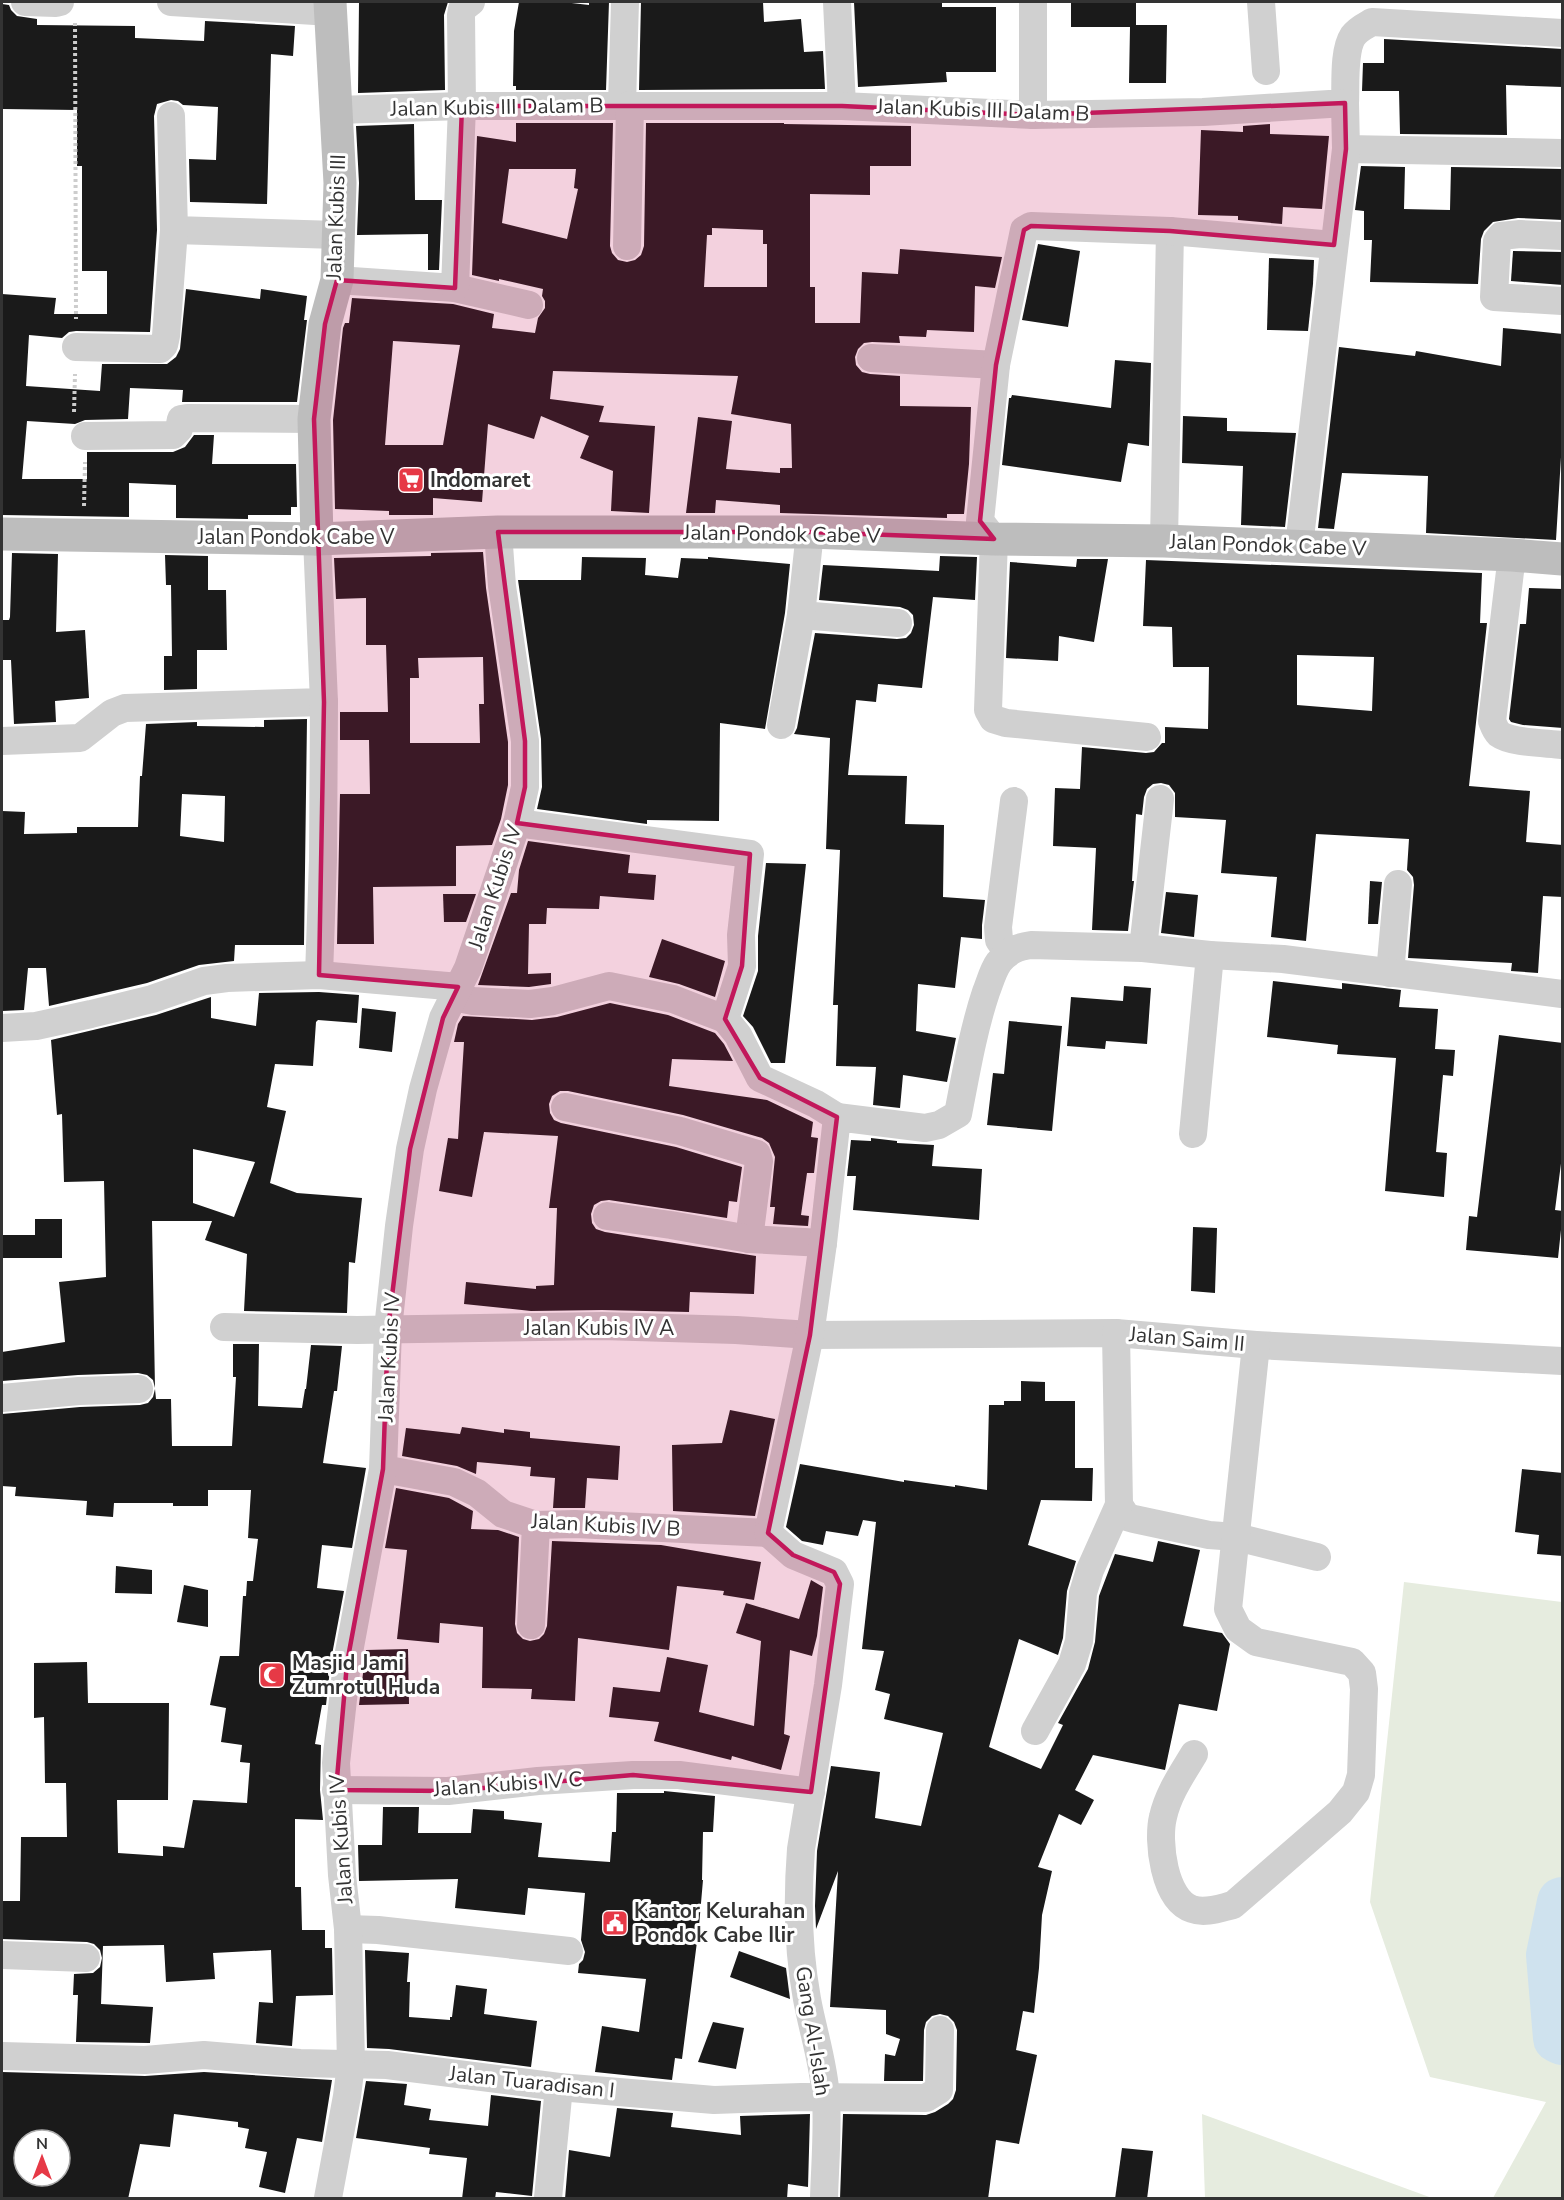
<svg xmlns="http://www.w3.org/2000/svg" width="1564" height="2200" viewBox="0 0 1564 2200" font-family="'Nunito Sans',sans-serif">
	<style>
		.green { fill: #e6ecdf }
		.lines { fill: none; stroke-linecap: round; stroke-linejoin: round }
		.river { stroke: #cfe2ee; stroke-width: 50 }
		.building { fill: #1a1a1a; fill-rule: evenodd }
		.path { stroke: #cdcdcd; stroke-width: 4; stroke-dasharray: 3 3; stroke-linecap: butt }
		.street { stroke: #d0d0d0; stroke-width: 28 }
		.secondary { stroke: #bdbdbd; stroke-width: 33 }
		.marked { fill: #c2185b; fill-opacity: 0.2; stroke: #c2185b; stroke-width: 4.5; stroke-linejoin: round }
		.labels { text-anchor: middle; dominant-baseline: central; stroke-width: 6; stroke-linejoin: round; paint-order: stroke }
		.street-label { font-size: 21px; fill: #333; stroke: #fff }
		.poi-label { font-size: 21px; font-weight: bold; fill: #333; stroke: #fff; text-anchor: start }
	</style>
	<rect width="100%" height="100%" fill="#fff"/>
	<g class="green">
		<path d="M1404 1582 1562 1602V2198H1493L1546 2102 1430 2077 1370 1902Z"/>
		<path d="M1202 2114 1432 2198H1205Z"/>
	</g>
	<g class="lines">
		<path class="river" d="M1562 1902 1551 1955 1558 2038 1562 2040"/>
	</g>
	<g class="building">
		<path d="M359 2H448L444 15 445 90 358 93Z"/>
		<path d="M519 2H563L589 5V2H609L606 90H516V86H513L514 31Z"/>
		<path d="M641 2H763L764 22 801 19 804 52 823 51 825 89 639 90Z"/>
		<path d="M854 2H942V7H996V72H946L947 82 858 87Z"/>
		<path d="M1071 2H1136V25H1167L1166 83H1129L1130 27H1071Z"/>
		<path d="M2 4 9 5 11 10 17 16 37 19V25L135 26V38L204 41 205 21 295 26 293 56 271 54 267 204 190 202 189 159 216 160 218 107 183 105 178 101 171 100 157 104 154 116 157 230 150 332 76 331 69 332 62 338 29 335 26 386 100 391 102 364H167L176 357 180 349 186 289 260 299 261 289 307 296 304 320H307L297 402H182L183 390 130 388 128 419 85 420 75 424 27 421 22 479H87V452H173L185 447 194 435H214L212 464H296L297 507H291V515H248V519L176 518V485L129 483V517L2 515V294L56 298 54 314H107V271H82V166H77V110L2 109Z"/>
		<path d="M1384 39 1563 49V87L1506 85 1507 135 1400 134 1399 91H1362L1363 63H1384Z"/>
		<path d="M516 123H613L610 246 612 253 618 260 627 262 635 260 641 255 644 246 646 123H784V124L911 126V166H870V195L810 194V287H815V323H860L862 272 898 274 900 249 1002 257 995 288 975 286 974 332 927 330 926 337 899 336 900 343 872 342 864 343 858 349 855 357 856 365 862 372 870 374 900 376V406L971 407 969 464 964 514H947V518L780 513V505L716 500 715 513H686L698 417 732 421 726 469 780 473V468H792L791 424 731 414 738 376 553 371 550 399 604 406 599 422 655 426 649 513 611 511 613 471 580 458 589 436 541 416 534 439 488 424 482 502 433 498V515H389V511L335 509 333 420 343 328 345 323H349L352 298 453 304 494 314 492 328 535 333 538 318 545 308V301L542 296 543 289 499 279V281L472 275 477 136 516 142ZM509 169H576L574 188 578 189 567 239 502 223ZM712 228 763 230V244H767V287H704L707 235H712ZM393 341 460 345 443 445H385Z"/>
		<path d="M414 124 415 200H442L439 270H428V234L357 235 359 183 356 126Z"/>
		<path d="M1270 124V134L1329 136 1322 209 1283 207 1282 224 1238 220V216L1198 215 1201 130 1243 132V126Z"/>
		<path d="M1361 166 1405 167 1404 209 1450 210 1451 167 1563 169V220L1518 218 1493 222 1484 231 1481 239 1478 284 1370 282 1372 240H1364V211L1355 210Z"/>
		<path d="M1038 244 1080 251 1068 327 1022 320Z"/>
		<path d="M1513 251 1563 252V285L1511 281Z"/>
		<path d="M1269 258 1314 260 1313 284 1308 331 1267 330Z"/>
		<path d="M1503 328 1563 334V424L1556 540 1426 533 1428 476 1342 473 1334 529 1318 528 1339 347 1415 356 1416 351 1501 366Z"/>
		<path d="M1115 360 1151 363 1149 446 1128 443 1121 482 1002 465 1009 398H1011L1012 395 1111 408Z"/>
		<path d="M1183 416 1227 418V431L1296 433 1285 527 1241 525 1243 466 1182 463Z"/>
		<path d="M483 552 486 588 508 742V785L501 819 492 845 456 846V886L373 887 374 944H337L340 794H370L369 740H340V712H388L386 645H366V598L336 599 334 558 431 556V553ZM483 657 484 704H479L480 743H410V678H419L418 658Z"/>
		<path d="M12 553 58 554 56 632 85 630 89 698 55 701 56 722 14 724 11 660H2V620H9L10 617Z"/>
		<path d="M165 555 208 556V590H226L227 650H197V689L164 690V656H172L171 585H166Z"/>
		<path d="M940 556 977 557 975 600 933 597 922 688 878 684 876 702 856 700 848 775 907 776 905 824 944 825 943 897 985 900 982 925V939L961 937 955 988 918 984 916 1031 956 1038 947 1082 903 1075 900 1108 873 1105 876 1067 836 1066 838 1005H833L840 850 826 849 830 738 794 734 797 728 815 633 897 639 906 638 911 633 914 625 913 615 908 610 900 607 819 600 823 565 939 571Z"/>
		<path d="M582 557 646 558 645 575 678 578 681 558 708 559V557L790 564 785 613 765 729 720 723 719 821 647 820V824L537 809 542 787 541 739 518 580H581Z"/>
		<path d="M1077 559H1108L1094 642 1059 636 1058 661 1006 658 1010 562 1076 567Z"/>
		<path d="M1146 560 1482 573 1480 623H1487L1469 786 1530 791 1526 842 1563 845V897L1543 896 1538 973 1511 971 1512 963 1408 958 1414 885 1413 877 1407 870 1409 839 1316 834 1306 941 1271 937 1277 877 1221 873 1226 820 1175 817V793L1169 785 1161 783 1153 784 1147 789 1144 797 1142 815 1136 814 1132 881H1134L1128 931 1092 930 1096 848 1053 846 1055 788 1080 789 1082 747 1146 753 1154 752 1162 743H1165V727L1208 729 1209 667H1173L1172 627 1143 626ZM1297 655 1374 657 1372 711 1297 705Z"/>
		<path d="M1529 588 1563 589V728L1523 725 1511 722 1509 719 1520 624H1526Z"/>
		<path d="M307 719 304 945H235L234 961 199 965 147 983 49 1006 46 968H28L24 1010 2 1011V811L25 812 24 834 77 833V827H138L140 776H142L146 724 197 722V726L264 727V720ZM182 794 225 796 224 842 180 836Z"/>
		<path d="M528 841 630 855 628 873 656 875 654 900 600 896 599 909 547 908 546 924H529L528 974 551 973V984L529 987 478 985 511 893H517L519 870Z"/>
		<path d="M766 863 806 864 785 1063H771L753 1027 743 1016 758 971V936Z"/>
		<path d="M1370 881 1382 882 1378 924H1368Z"/>
		<path d="M1166 892 1198 895 1194 937 1161 933Z"/>
		<path d="M443 894H476L466 922H444Z"/>
		<path d="M662 939 725 961 715 997 679 984 649 977Z"/>
		<path d="M1273 981 1342 989V983L1401 990 1399 1007 1438 1009 1435 1049 1455 1050 1453 1076 1443 1075 1436 1152 1447 1153 1444 1197 1385 1191 1396 1058 1337 1054 1338 1045 1267 1037Z"/>
		<path d="M1124 986 1151 988 1147 1044 1106 1041 1105 1049 1067 1046 1071 997 1123 1001Z"/>
		<path d="M319 992 359 995 357 1023 318 1020 316 1022 313 1066 275 1064 267 1107 286 1111 270 1183 297 1193 362 1198 355 1263 349 1262 347 1313 244 1311 247 1254 205 1240 212 1221H152L155 1388 153 1380 147 1375 138 1373 78 1375 2 1381V1352L65 1342 59 1282 106 1277 104 1181 64 1182 62 1114 57 1115 51 1040 156 1015 211 997V1018L256 1026 259 993ZM193 1149 255 1162 234 1217 193 1203Z"/>
		<path d="M610 1003 668 1015 715 1033 724 1044 733 1061 672 1059 669 1086 767 1100 813 1122 811 1137 818 1138 814 1173H807L801 1215 809 1216 808 1226 773 1224 775 1207H770L775 1157 769 1143 762 1138 683 1115 568 1091H560L552 1096 549 1104 550 1113 554 1120 561 1123 676 1147 742 1167 737 1202 729 1201 727 1218 609 1200 601 1201 594 1205 591 1214 592 1223 596 1229 605 1232 756 1256 754 1294 690 1292 689 1312 602 1310 531 1311 464 1304 466 1282 536 1289V1286L554 1285 557 1208H549L558 1136 484 1132 472 1197 439 1191 448 1138 458 1139 464 1042H454L458 1024 463 1016 532 1020 557 1017Z"/>
		<path d="M362 1008 396 1012 392 1052 359 1048Z"/>
		<path d="M1009 1021 1062 1026 1052 1131 987 1125 993 1073 1004 1074Z"/>
		<path d="M1499 1035 1563 1043V1148L1555 1210 1563 1211 1558 1258 1466 1250 1469 1216 1477 1217Z"/>
		<path d="M871 1138 897 1141V1143L934 1145 932 1166 982 1169 979 1220 853 1210 856 1176H847L851 1140 871 1141Z"/>
		<path d="M35 1219H62V1258H2V1235H35Z"/>
		<path d="M1193 1227 1217 1228 1215 1293 1191 1291Z"/>
		<path d="M233 1344H259L258 1406 302 1408 305 1389H306L311 1345 342 1346 337 1391H334L323 1463 366 1468 352 1548 322 1545 317 1588 344 1591 331 1660 326 1705H322L315 1744 321 1745 320 1790 323 1820 295 1819V1887H301L302 1930H325V1948H332L333 1995 296 1996 292 2046 256 2043 259 2002 273 2003 271 1950 213 1953 215 1979 166 1982 164 1945 103 1946 101 2004 153 2007 150 2043 76 2042 78 1995H73L74 1974 93 1973 100 1967 102 1958 100 1950 94 1944 87 1942 2 1939V1901H20L21 1837H67L66 1783H45L44 1717 34 1718V1663L87 1662 88 1703H169L168 1800H117L118 1853 163 1856V1846L184 1848 193 1800 247 1803 250 1763 240 1762 242 1745 221 1742 226 1708 210 1705 220 1656H239L243 1596H246L247 1581H253L258 1539 248 1538 251 1490H208V1506H173V1503H114L113 1517 86 1515 87 1501 15 1496 16 1487 2 1486V1414L80 1407 140 1405 148 1403 153 1397 155 1389 156 1399H171L172 1446H232L236 1377H233Z"/>
		<path d="M1021 1381 1045 1382V1401H1075V1468H1093L1092 1501 1041 1500 1028 1545 1076 1561 1067 1591 1063 1638 1058 1655 1019 1639 989 1747 1041 1769 1063 1725 1058 1723 1088 1669 1095 1642 1099 1596 1115 1554 1153 1562 1158 1541 1200 1550 1183 1626 1222 1633 1230 1644 1217 1711 1179 1704 1165 1770 1093 1755 1075 1790 1094 1800 1081 1825 1059 1814 1038 1867 1052 1871 1042 1915 1039 1968 1034 2013 1023 2011 1016 2050 1037 2055 1019 2144 996 2140 988 2199H840L843 2114 926 2115 935 2112 948 2104 953 2099 956 2090 957 2030 954 2022 948 2016 940 2014 932 2016 926 2022 924 2030 923 2081H884L885 2054 895 2056 900 2039 886 2034V2010L830 2007 838 1871 816 1929 815 1906 817 1851 831 1766 880 1772 875 1818 921 1826 943 1733 884 1719 890 1694 875 1690 884 1651 862 1649 876 1522 863 1520 858 1536 826 1531 823 1545 802 1541 786 1527 800 1464 904 1482V1480L955 1487V1485L987 1490 989 1405H1004V1401H1021Z"/>
		<path d="M730 1410 775 1419 755 1516 673 1511 672 1445 722 1443Z"/>
		<path d="M462 1427 504 1433V1429L530 1432V1438L620 1446 618 1480 587 1478 585 1508H553L555 1478 530 1476 531 1467 477 1462 476 1474 457 1466 402 1456 406 1428 460 1434Z"/>
		<path d="M1522 1469 1563 1473V1556L1537 1554 1539 1535 1515 1532Z"/>
		<path d="M396 1488 449 1498 473 1511 471 1529 498 1530 519 1537 515 1624 517 1633 523 1639 530 1641 539 1639 544 1634 547 1626 552 1541 661 1545 761 1562 754 1600 723 1595 724 1591 677 1586 669 1650 578 1638 575 1701 531 1699 532 1689 482 1688 483 1627 440 1623 439 1643 397 1639 407 1550 385 1548Z"/>
		<path d="M116 1566 152 1570V1594L115 1593Z"/>
		<path d="M811 1580 823 1587 817 1636 812 1656 790 1650 784 1734 790 1736 781 1770 732 1756 731 1760 654 1741 659 1722 609 1717 613 1687 660 1692 667 1657 708 1665 699 1712 754 1726 761 1641 736 1633 746 1603 799 1619Z"/>
		<path d="M184 1585 208 1590V1627L177 1622Z"/>
		<path d="M408 1649 409 1704 359 1705 366 1650Z"/>
		<path d="M664 1791 715 1796 713 1832H703L702 1880H703L699 1926 682 2059 675 2058 672 2080 595 2072 602 2026 639 2032 646 1979 578 1973 579 1964 583 1960 585 1952 581 1940 585 1893 528 1888 525 1915 455 1908 458 1879 359 1881 358 1845H382L383 1807H419L418 1833H471L473 1809 504 1811V1819L542 1823 538 1857 610 1862 612 1832H616L617 1793H664Z"/>
		<path d="M365 1950 409 1953 407 1982H410L409 2017 450 2020V2017H452L456 1985 487 1989 484 2014 537 2021 531 2067 389 2049 367 2048Z"/>
		<path d="M739 1951 786 1968 790 1999 730 1977Z"/>
		<path d="M713 2022 744 2028 736 2069 698 2062Z"/>
		<path d="M2 2072 145 2076 204 2072 332 2080 322 2142 297 2138 285 2193 259 2187 267 2152 245 2148 249 2129 238 2127V2122L174 2114 170 2147 140 2144 128 2199H2ZM24 2140H60V2176H24Z"/>
		<path d="M366 2081 407 2084 404 2105 431 2109 429 2120 488 2126 491 2095 541 2101 532 2196 496 2192 495 2199H462L467 2158 429 2154 430 2148 356 2138Z"/>
		<path d="M617 2108 673 2113 671 2127 741 2135 740 2116 810 2114 808 2187 788 2184 787 2199H565L569 2150 610 2157Z"/>
		<path d="M1122 2148 1153 2151 1147 2199H1115Z"/>
	</g>
	<g class="lines">
		<g class="path">
			<path d="M75 23 76 319"/>
			<path d="M74 412 75 374"/>
			<path d="M84 506 85 462"/>
		</g>
		<g class="street">
			<path d="M25 2 56 3 60 2"/>
			<path d="M171 2 331 12"/>
			<path d="M837 2 842 106"/>
			<path d="M1033 2V115"/>
			<path d="M1261 2 1266 71"/>
			<path d="M622 105 625 2"/>
			<path d="M337 110 462 106H842L1033 115 1203 112 1345 103C1346 86 1343 51 1353 36 1358 29 1365 26 1372 22L1562 33"/>
			<path d="M171 116 174 230 337 235"/>
			<path d="M1346 149 1562 153"/>
			<path d="M1562 236 1520 234 1501 236 1497 241 1494 297 1562 301"/>
			<path d="M627 246 630 105"/>
			<path d="M337 280 455 288 529 305"/>
			<path d="M455 288 462 106 461 15 462 9 471 2"/>
			<path d="M76 347 160 349 164 345 166 336 174 230"/>
			<path d="M871 358 996 365"/>
			<path d="M85 436 173 435 179 429 181 419 187 418 314 419"/>
			<path d="M1164 541 1170 231"/>
			<path d="M1299 546 1346 149 1345 103"/>
			<path d="M1512 555 1492 721C1494 726 1495 730 1499 734 1511 743 1547 743 1562 745"/>
			<path d="M801 615 898 623"/>
			<path d="M781 725 801 615 810 532"/>
			<path d="M1147 737 1006 723 993 719 988 710 994 539 980 521 996 365 1024 230 1031 226 1170 231 1334 245"/>
			<path d="M2 741 80 738 112 713 125 708 324 702 317 539"/>
			<path d="M517 823 750 854 741 935 742 966 725 1019 738 1035 760 1078 816 1104 837 1117"/>
			<path d="M1143 948 1160 799"/>
			<path d="M1008 953 999 940 998 927 1014 801"/>
			<path d="M1390 973 1398 884"/>
			<path d="M319 975 323 860 324 702"/>
			<path d="M453 997 473 1001 530 1004 553 1001 609 986 673 999 725 1019"/>
			<path d="M2 1028 36 1026 91 1014 152 999 204 981 227 978 319 975 459 987"/>
			<path d="M565 1107 680 1131 757 1154 759 1161 749 1239"/>
			<path d="M1193 1134 1210 955"/>
			<path d="M607 1216 671 1225 749 1239 823 1243"/>
			<path d="M224 1327 357 1330 602 1326 736 1330 810 1335 1116 1333 1256 1345 1562 1361"/>
			<path d="M2 1398 79 1391 139 1389"/>
			<path d="M383 1469 454 1482 477 1493 503 1514 536 1525 575 1524 768 1533"/>
			<path d="M1119 1505 1127 1517 1134 1519 1209 1535 1236 1537 1317 1557"/>
			<path d="M768 1533 810 1335 823 1243 837 1117 925 1128 939 1125 958 1114C966 1073 973 1031 986 992 990 982 993 970 999 962 1008 951 1017 947 1031 945L1143 948 1210 955 1283 959 1562 994"/>
			<path d="M768 1533 793 1555 834 1572 840 1584 828 1685 801 1849C797 1900 798 1950 807 1999 813 2032 824 2064 826 2098 828 2131 825 2165 824 2198"/>
			<path d="M531 1625 536 1525"/>
			<path d="M1035 1731 1072 1664 1079 1641 1083 1593 1090 1570 1119 1505 1116 1333"/>
			<path d="M1194 1754C1182 1774 1168 1794 1163 1817 1157 1841 1164 1900 1192 1909 1205 1914 1220 1908 1233 1905L1340 1812 1356 1792 1361 1775 1364 1689 1362 1673 1352 1662 1256 1642 1238 1629 1228 1609 1256 1345"/>
			<path d="M336 1790 448 1791 538 1781 633 1775H679L811 1792"/>
			<path d="M348 1929 378 1930 569 1951"/>
			<path d="M2 1955 86 1958"/>
			<path d="M2 2056 145 2060 204 2055 300 2063 387 2065 559 2087 714 2100 802 2097 926 2098 939 2090 940 2030"/>
			<path d="M328 2198 347 2096 351 2064 348 1929 342 1875 336 1763 347 1663 383 1469 388 1329 399 1226 410 1149 423 1089 443 1018 468 968 517 823 525 787V741L502 586 498 532"/>
			<path d="M548 2198 559 2087"/>
		</g>
		<g class="secondary">
			<path d="M2 534 317 539 498 532H810L994 539 1164 541 1512 555 1562 559"/>
			<path d="M317 539 314 419 325 324 337 280 340 183 330 2"/>
		</g>
	</g>
	<path class="marked" d="M1345 103 1346 149 1334 245 1170 231 1031 226 1024 230 996 365 980 521 994 539 810 532H498L525 741V787L517 823 750 854 742 966 725 1019 760 1078 837 1117 810 1335 768 1533 793 1555 834 1572 840 1584 811 1792 633 1775 448 1791 336 1790 347 1663 383 1469 388 1329 410 1149 443 1018 458 987 319 975 324 702 314 419 325 324 337 280 455 288 462 106H842L1033 115Z"/>
	<defs>
		<symbol id="supermarket-square" viewBox="-11 -11 22 22"><rect x="-9" y="-9" width="18" height="18" rx="4" fill="#e63946" stroke="#fff"/><path d="M-6-5.5h2.5l.6 2H6L4.5 2H-2.5L-4.4-4H-6ZM-1.5 3.2a1.3 1.3 0 1 0 .1 0ZM3 3.2a1.3 1.3 0 1 0 .1 0Z" fill="#fff"/></symbol>
		<symbol id="mosque-square" viewBox="-11 -11 22 22"><rect x="-9" y="-9" width="18" height="18" rx="4" fill="#e63946" stroke="#fff"/><path d="M3.5-4.9A6 6 0 1 0 3.5 4.9A5 5 0 1 1 3.5-4.9Z" fill="#fff"/></symbol>
		<symbol id="civic-square" viewBox="-11 -11 22 22"><rect x="-9" y="-9" width="18" height="18" rx="4" fill="#e63946" stroke="#fff"/><path d="M-.6-6.5H3V-4.5H.6V-3L4-1V1h2V6H-6V1h2V-1L-.6-3ZM-1.2 2.5V6h2.4V2.5Z" fill="#fff"/></symbol>
	</defs>
	<g fill-rule="evenodd">
		<use href="#supermarket-square" x="396" y="465" width="30" height="30"/>
		<use href="#mosque-square" x="257" y="1660" width="30" height="30"/>
		<use href="#civic-square" x="600" y="1908" width="30" height="30"/>
	</g>
	<g class="labels">
		<g class="street-label">
			<text transform="translate(497 107) rotate(-1)">Jalan Kubis III Dalam B</text>
			<text transform="translate(983 110) rotate(2)">Jalan Kubis III Dalam B</text>
			<text transform="translate(336 217) rotate(-88)">Jalan Kubis III</text>
			<text transform="translate(782 534) rotate(1)">Jalan Pondok Cabe V</text>
			<text x="296" y="537">Jalan Pondok Cabe V</text>
			<text transform="translate(1268 545) rotate(2)">Jalan Pondok Cabe V</text>
			<text transform="translate(495 887) rotate(-72)">Jalan Kubis IV</text>
			<text x="599" y="1328">Jalan Kubis IV A</text>
			<text transform="translate(1187 1339) rotate(5)">Jalan Saim II</text>
			<text transform="translate(389 1357) rotate(-87)">Jalan Kubis IV</text>
			<text transform="translate(606 1525) rotate(3)">Jalan Kubis IV B</text>
			<text transform="translate(508 1784) rotate(-4)">Jalan Kubis IV C</text>
			<text transform="translate(341 1839) rotate(-94)">Jalan Kubis IV</text>
			<text transform="translate(813 2031) rotate(81)">Gang Al-Islah</text>
			<text transform="translate(532 2082) rotate(6)">Jalan Tuaradisan I</text>
		</g>
		<g class="poi-label">
			<text x="430" y="480">Indomaret</text>
			<text x="292" y="1663">Masjid Jami<tspan x="292" dy="24">Zumrotul Huda</tspan></text>
			<text x="634" y="1911">Kantor Kelurahan<tspan x="634" dy="24">Pondok Cabe Ilir</tspan></text>
		</g>
	</g>
	<rect width="1564" height="2200" fill="none" stroke="#333333" stroke-width="6"/>
	<g transform="translate(42 2158)"><circle r="28" fill="#ffffff" stroke="#adadad" stroke-width="1.5"/>
	<path d="M0-4.5L10 22L0 15L-10 22Z" fill="#e63946"/>
	<text y="-9" font-size="16" font-weight="bold" text-anchor="middle" fill="#333333">N</text>
	</g>
</svg>
